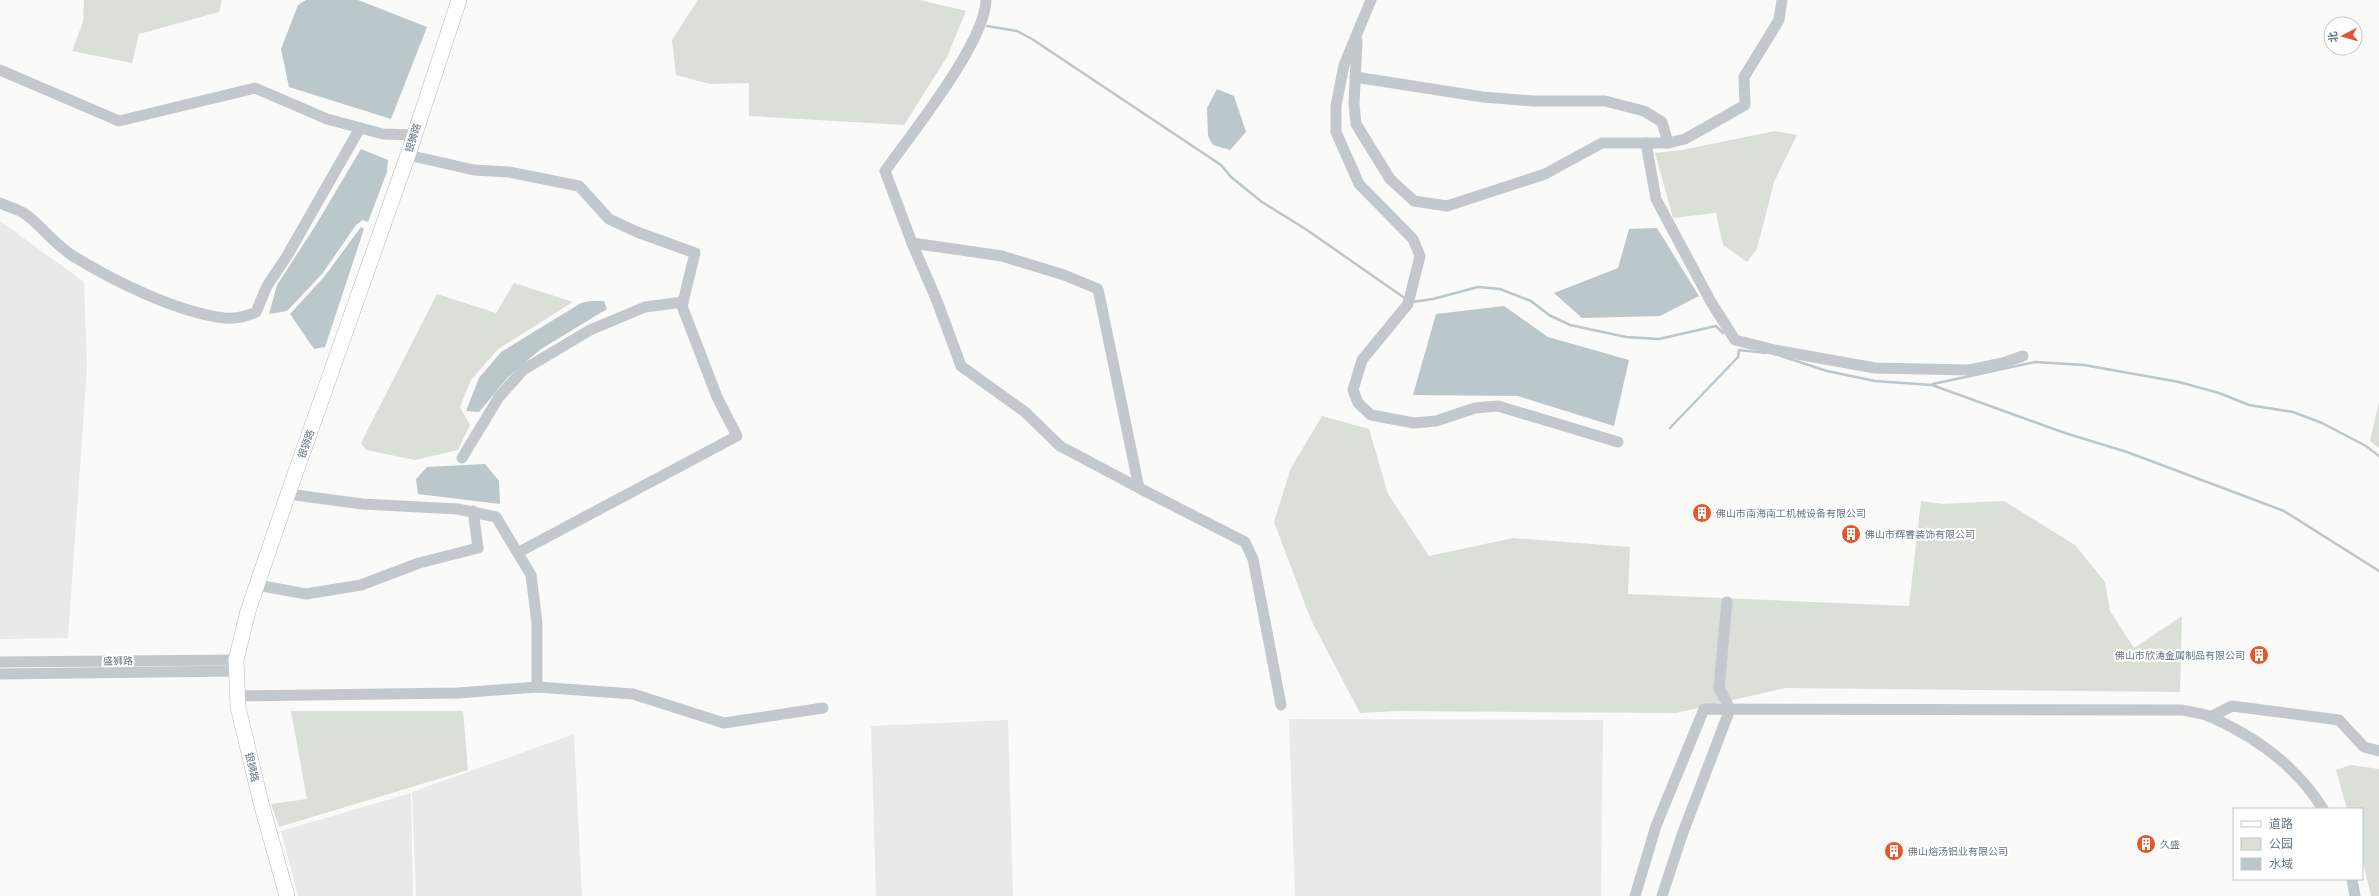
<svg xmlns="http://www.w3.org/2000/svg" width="2379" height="896" viewBox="0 0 2379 896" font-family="'Work Sans','Noto Sans SC',sans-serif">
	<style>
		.built { fill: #e8e9e9 }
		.green { fill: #dadfd7 }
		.water { fill: #bbc7cb }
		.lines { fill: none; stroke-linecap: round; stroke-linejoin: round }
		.stream { stroke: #bbc7cb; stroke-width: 2.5 }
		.major-casing { stroke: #b5babe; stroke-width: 16 }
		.minor { stroke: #c3c8cc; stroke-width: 11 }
		.major { stroke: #fff; stroke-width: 15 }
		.labels { text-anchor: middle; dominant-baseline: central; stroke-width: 4; stroke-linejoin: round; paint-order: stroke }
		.street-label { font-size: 10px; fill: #657683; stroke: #fff }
		.poi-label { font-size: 10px; fill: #657683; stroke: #fff; text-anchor: start }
	</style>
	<rect width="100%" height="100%" fill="#fafaf8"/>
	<g class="built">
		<path d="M0 221 84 282 87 368 68 638 0 639Z"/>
		<path d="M1289 719 1603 720 1601 896H1295Z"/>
		<path d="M1008 720 1013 896H876L871 726Z"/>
		<path d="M574 734 582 896H416L412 792Z"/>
		<path d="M411 793 413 896H298L281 831Z"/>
	</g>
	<g class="green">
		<path d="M84 0H222L219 12 139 34 132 63 72 51 83 22Z"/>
		<path d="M698 0H920L966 11 947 57 904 125 749 116V83L710 84 676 75 672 40Z"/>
		<path d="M1775 131 1797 135 1774 182 1757 249 1747 262 1723 245 1716 213 1673 218 1655 153 1682 150Z"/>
		<path d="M514 283 573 302 498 349 471 380 460 407 470 425 458 450 415 460 366 450 361 443 437 294 496 313Z"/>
		<path d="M2379 402V448L2370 441Z"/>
		<path d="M1322 416 1369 429 1388 494 1429 556 1513 538 1630 547 1628 594 1909 606 1921 501 1943 504 2004 501 2075 545 2105 582 2110 611 2134 648 2182 616 2180 692 1785 688 1676 713 1397 711 1360 713 1311 620 1274 522 1291 468Z"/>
		<path d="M291 711H463L468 770 279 827 271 804 307 799Z"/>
		<path d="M2351 765 2379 769V896H2371L2362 858V809H2347L2336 770Z"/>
	</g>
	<g class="water">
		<path d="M306 0H358L427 27 391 119 289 87 281 49 298 5Z"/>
		<path d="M1217 89 1234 96 1246 132 1230 150 1213 145 1208 136 1207 108Z"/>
		<path d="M361 149 388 160 387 172 368 222 363 220 356 225 322 274 287 311 269 314 277 285 314 228Z"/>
		<path d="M361 227 364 229 325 347 314 349 290 314 324 277Z"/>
		<path d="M1657 228 1699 296 1660 316 1582 318 1554 293 1618 268 1629 229Z"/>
		<path d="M590 301H604L607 309 541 349 509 376 479 412 466 411 479 378 501 352 581 303Z"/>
		<path d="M1504 306 1548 337 1629 360 1614 426 1518 396 1413 395 1436 314Z"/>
		<path d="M485 464 499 481 500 504 418 494 416 479 427 467Z"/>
	</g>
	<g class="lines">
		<g class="stream">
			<path d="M987 26 1017 31 1032 39 1221 165 1231 177 1262 202 1307 230 1406 299"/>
			<path d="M1412 302 1433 299 1478 287 1500 289 1531 301 1549 315 1570 325 1626 337 1659 339 1716 326 1723 333"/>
			<path d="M1781 356 1827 371 1875 381 1932 385 2065 433 2127 452 2284 511 2379 571"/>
			<path d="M1933 384 2035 362 2084 365 2179 382 2219 393 2249 405 2293 412 2322 423 2366 446 2379 456"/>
			<path d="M1670 428 1738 357 1739 350 1766 353"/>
		</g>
		<defs>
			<path id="major" d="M287 896 261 803 238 707 236 660 248 611 288 494 409 152 459 0"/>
		</defs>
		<use href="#major" class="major-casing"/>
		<g class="minor">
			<path d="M986 0C985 43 912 133 885 171L912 243 1002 256 1064 275 1098 289 1139 488 1245 542 1253 559 1281 705"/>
			<path d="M1371 0 1344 65 1336 106V132L1359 184 1413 239 1420 256 1408 304 1362 360 1353 390 1358 403 1371 415 1414 423 1436 421 1475 408 1498 406 1618 442"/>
			<path d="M1357 41 1354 104 1356 124 1390 179 1414 201 1447 206 1545 174 1602 143H1668"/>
			<path d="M0 70 119 121 255 88 327 119 383 134 414 135"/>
			<path d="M1355 77 1483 97 1533 101H1605L1644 111 1662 122 1668 143 1685 139 1745 105 1744 77 1779 20 1782 0"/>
			<path d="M1646 143 1656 199 1711 302 1735 340 1775 350 1875 368 1969 370 2003 363 2023 356"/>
			<path d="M408 155 474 170 509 172 579 186 609 219 637 232 695 253 682 306 717 397 737 436 519 552"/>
			<path d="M0 203C8 207 18 209 25 214 42 226 54 244 73 256 114 281 176 312 224 318 235 319 246 317 256 312L267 286 287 256 360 128"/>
			<path d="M912 243 937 301 961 366 1025 412 1060 446 1139 488"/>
			<path d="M462 458 499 397 523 370 590 330 645 307 683 302"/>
			<path d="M288 494 362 504 458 509 496 517 531 575 537 623V687"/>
			<path d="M257 585 306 594 361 585 419 563 478 548 473 511"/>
			<path d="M0 662 236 660"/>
			<path d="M0 674 235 671"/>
			<path d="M237 696 458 693 537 687 633 694 724 723 823 708"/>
			<path d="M2210 717 2232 706 2339 720 2364 747 2379 751"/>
			<path d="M2352 879 2355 896"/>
			<path d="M1635 896 1656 826 1704 709 2182 710C2191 712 2203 713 2211 717 2256 737 2297 767 2323 809"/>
			<path d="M1662 896 1682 835 1730 709 1719 688 1727 602"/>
		</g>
		<use href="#major" class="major"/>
	</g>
	<defs>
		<symbol id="building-disc" viewBox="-11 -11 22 22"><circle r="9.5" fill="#e4572e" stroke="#fff"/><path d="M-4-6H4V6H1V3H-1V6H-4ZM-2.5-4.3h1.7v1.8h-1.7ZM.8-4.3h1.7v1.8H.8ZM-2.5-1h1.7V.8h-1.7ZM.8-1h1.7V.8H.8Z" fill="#fff"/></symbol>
	</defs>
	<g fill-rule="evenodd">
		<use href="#building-disc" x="1691" y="502" width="22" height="22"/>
		<use href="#building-disc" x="1840" y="523" width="22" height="22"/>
		<use href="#building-disc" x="2248" y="644" width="22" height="22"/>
		<use href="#building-disc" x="2135" y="833" width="22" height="22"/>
		<use href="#building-disc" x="1883" y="840" width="22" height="22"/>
	</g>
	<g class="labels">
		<g class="street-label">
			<text transform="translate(413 138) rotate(-72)">银狮路</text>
			<text transform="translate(306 444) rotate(-71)">银狮路</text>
			<text transform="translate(118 661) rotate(-1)">盛狮路</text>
			<text transform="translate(252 767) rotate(77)">银狮路</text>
		</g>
		<g class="poi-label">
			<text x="1716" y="513">佛山市南海南工机械设备有限公司</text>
			<text x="1865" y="534">佛山市辉睿装饰有限公司</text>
			<text x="2245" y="655" text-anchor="end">佛山市欣涛金属制品有限公司</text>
			<text x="2160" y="844">久盛</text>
			<text x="1908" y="851">佛山熔汤铝业有限公司</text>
		</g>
	</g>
	<rect x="2233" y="808" width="130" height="72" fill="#ffffff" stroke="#c1c8cd"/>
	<rect x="2241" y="821" width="20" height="6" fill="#ffffff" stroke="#c1c8cd"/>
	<text x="2269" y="828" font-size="12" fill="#657683">道路</text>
	<rect x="2241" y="838" width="20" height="12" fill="#dadfd7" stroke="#c1c8cd"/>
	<text x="2269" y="848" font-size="12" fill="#657683">公园</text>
	<rect x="2241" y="858" width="20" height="12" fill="#bbc7cb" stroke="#c1c8cd"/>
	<text x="2269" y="868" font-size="12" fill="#657683">水域</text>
	<g transform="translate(2343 36) rotate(264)"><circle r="19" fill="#ffffff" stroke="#c1c8cd"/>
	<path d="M0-3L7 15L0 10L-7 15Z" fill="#e4572e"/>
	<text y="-6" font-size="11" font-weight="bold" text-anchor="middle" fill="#657683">北</text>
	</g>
</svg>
